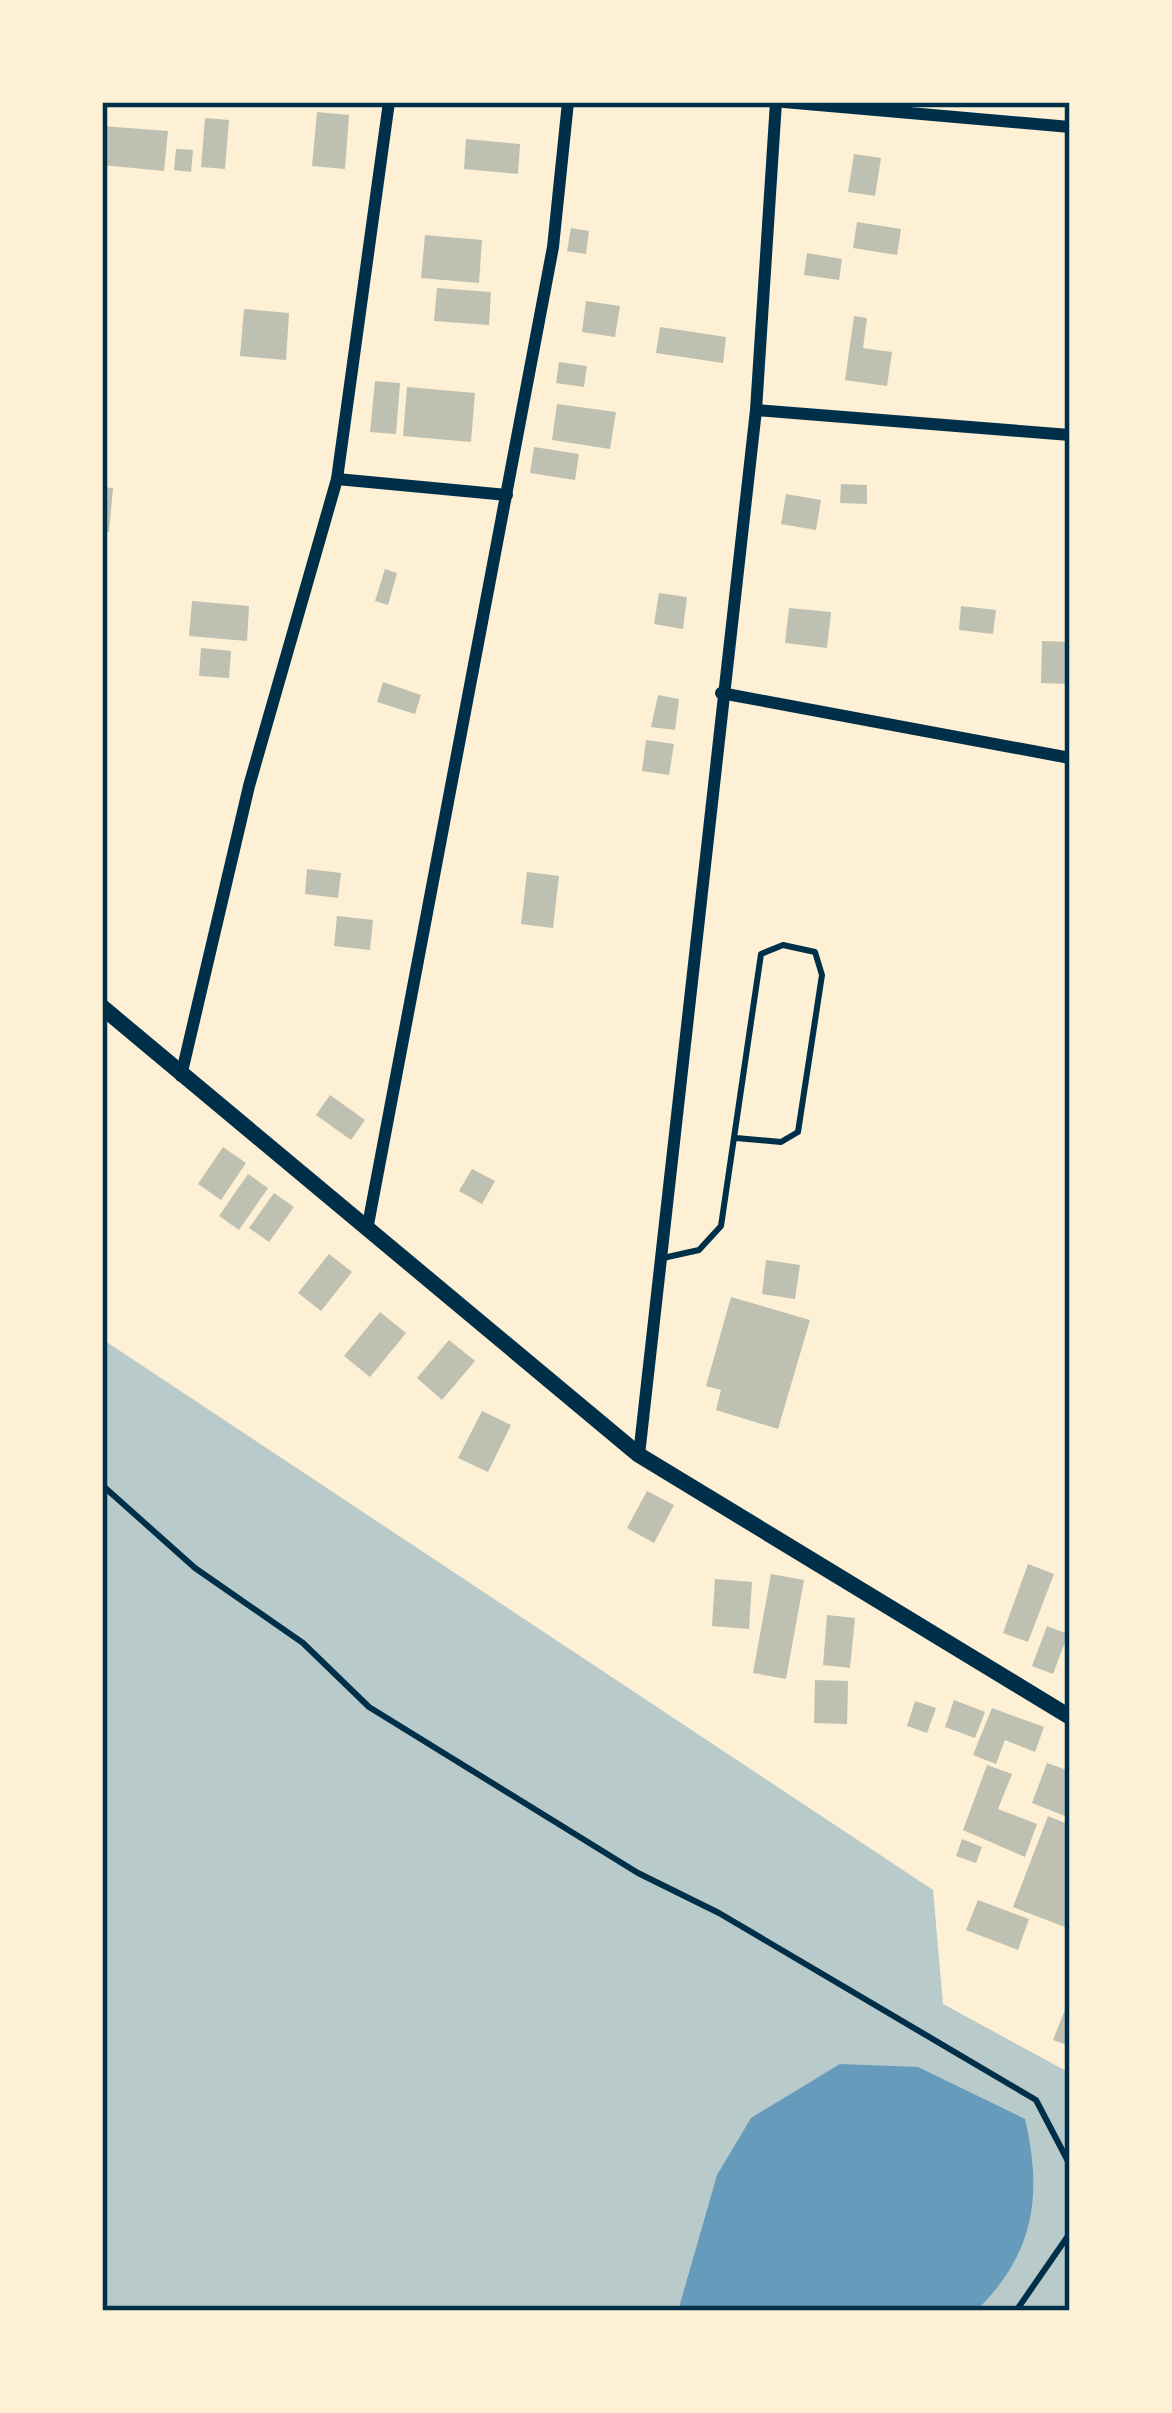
<svg xmlns="http://www.w3.org/2000/svg" width="1172" height="2413" viewBox="0 0 1172 2413" font-family="'Work Sans',sans-serif">
	<style>
		.green { fill: #b9caca }
		.water { fill: #669bbc }
		.building { fill: #bec0b2 }
		.lines { fill: none; stroke-linecap: round; stroke-linejoin: round }
		.service { stroke: #003049; stroke-width: 6 }
		.minor { stroke: #003049; stroke-width: 12 }
		.secondary { stroke: #003049; stroke-width: 16 }
		.neatline { fill: none; stroke: #003049; stroke-width: 4.5 }
	</style>
	<rect width="100%" height="100%" fill="#fdf0d5"/>
	<path class="green" d="M102 1339 933 1890 943 2004 1070 2073V2311H102Z"/>
	<path class="water" d="M840 2064 918 2067 1025 2119C1043 2197 1034 2254 976 2311H678L717 2175 751 2118Z"/>
	<g class="building">
		<path d="M317 112 349 115 345 169 312 166Z"/>
		<path d="M205 118 229 120 225 169 201 167Z"/>
		<path d="M102 126 168 131 164 171 102 165Z"/>
		<path d="M466 139 520 144 518 174 464 169Z"/>
		<path d="M176 149 193 150 191 172 174 170Z"/>
		<path d="M854 154 881 158 875 196 848 192Z"/>
		<path d="M857 222 901 229 897 255 853 248Z"/>
		<path d="M571 228 589 231 586 254 567 251Z"/>
		<path d="M425 235 482 240 479 283 421 278Z"/>
		<path d="M807 253 842 259 839 280 804 275Z"/>
		<path d="M437 288 491 292 489 325 434 321Z"/>
		<path d="M586 301 620 306 615 337 582 332Z"/>
		<path d="M244 309 289 313 286 360 240 356Z"/>
		<path d="M854 316 867 318 863 348 892 352 887 386 845 380Z"/>
		<path d="M660 327 726 337 723 363 656 353Z"/>
		<path d="M559 362 587 366 584 387 556 383Z"/>
		<path d="M375 381 400 383 396 434 370 432Z"/>
		<path d="M407 387 475 393 471 442 403 436Z"/>
		<path d="M557 404 616 412 610 449 552 440Z"/>
		<path d="M534 447 579 454 575 480 530 473Z"/>
		<path d="M841 484 867 485V504L840 503Z"/>
		<path d="M102 487 113 488 109 532 102 531Z"/>
		<path d="M786 494 821 500 816 530 781 524Z"/>
		<path d="M385 569 397 573 388 605 375 601Z"/>
		<path d="M659 593 687 597 683 629 654 624Z"/>
		<path d="M192 601 249 606 247 641 189 636Z"/>
		<path d="M961 606 996 610 993 634 959 630Z"/>
		<path d="M789 608 831 612 827 648 785 643Z"/>
		<path d="M1042 641 1070 642V684L1041 683Z"/>
		<path d="M201 648 231 651 229 678 199 676Z"/>
		<path d="M383 682 421 695 415 714 377 702Z"/>
		<path d="M658 695 679 699 675 730 651 727Z"/>
		<path d="M646 740 674 744 669 775 642 771Z"/>
		<path d="M307 869 341 873 338 898 305 894Z"/>
		<path d="M527 872 559 876 553 928 521 924Z"/>
		<path d="M337 916 373 920 370 950 334 946Z"/>
		<path d="M330 1095 365 1120 351 1140 316 1115Z"/>
		<path d="M223 1147 246 1163 221 1200 198 1184Z"/>
		<path d="M472 1169 495 1181 482 1204 459 1191Z"/>
		<path d="M248 1174 268 1188 239 1230 219 1216Z"/>
		<path d="M274 1193 294 1207 269 1242 249 1228Z"/>
		<path d="M329 1254 352 1272 321 1311 298 1293Z"/>
		<path d="M766 1260 800 1265 795 1299 762 1294Z"/>
		<path d="M731 1297 810 1320 778 1429 716 1410 721 1390 706 1386Z"/>
		<path d="M380 1312 406 1333 370 1377 344 1356Z"/>
		<path d="M449 1340 475 1361 442 1400 417 1378Z"/>
		<path d="M482 1411 511 1425 488 1472 458 1458Z"/>
		<path d="M647 1491 674 1505 654 1543 627 1528Z"/>
		<path d="M1028 1564 1054 1574 1028 1642 1003 1633Z"/>
		<path d="M771 1574 804 1580 786 1679 753 1673Z"/>
		<path d="M715 1579 752 1582 749 1629 712 1626Z"/>
		<path d="M827 1615 855 1618 850 1668 823 1665Z"/>
		<path d="M1047 1626 1068 1634 1053 1674 1032 1666Z"/>
		<path d="M815 1680 848 1681 847 1724 814 1723Z"/>
		<path d="M954 1700 985 1712 975 1738 945 1727Z"/>
		<path d="M915 1701 936 1708 927 1733 907 1726Z"/>
		<path d="M992 1708 1044 1727 1035 1752 1005 1740 996 1764 973 1755Z"/>
		<path d="M1047 1763 1070 1771V1818L1032 1803Z"/>
		<path d="M987 1765 1012 1774 998 1809 1037 1824 1025 1857 963 1830Z"/>
		<path d="M1048 1816 1070 1825V1929L1013 1907Z"/>
		<path d="M962 1839 982 1847 976 1863 956 1856Z"/>
		<path d="M978 1900 1029 1919 1018 1950 966 1930Z"/>
		<path d="M1070 1997V2046L1053 2040Z"/>
	</g>
	<g class="lines">
		<g class="service">
			<path d="M663 1258 699 1250 721 1226 761 954 783 945 815 952 822 975 798 1132 781 1142 736 1138"/>
			<path d="M102 1485 195 1568 303 1643 369 1707 638 1873 719 1913 1036 2100 1070 2165"/>
			<path d="M1016 2311 1070 2233"/>
		</g>
		<g class="minor">
			<path d="M784 102 1070 127"/>
			<path d="M756 410 1070 435"/>
			<path d="M337 479 507 495"/>
			<path d="M721 693 1070 758"/>
			<path d="M181 1076 249 786 337 479 389 102"/>
			<path d="M367 1230 553 247 568 102"/>
			<path d="M639 1455 756 410 776 102"/>
		</g>
		<path class="secondary" d="M102 1007 639 1455 1070 1717"/>
	</g>
	<rect width="1172" height="2413" fill="none" stroke="#fdf0d5" stroke-width="210"/>
	<rect x="105" y="105" width="962" height="2203" class="neatline"/>
</svg>
